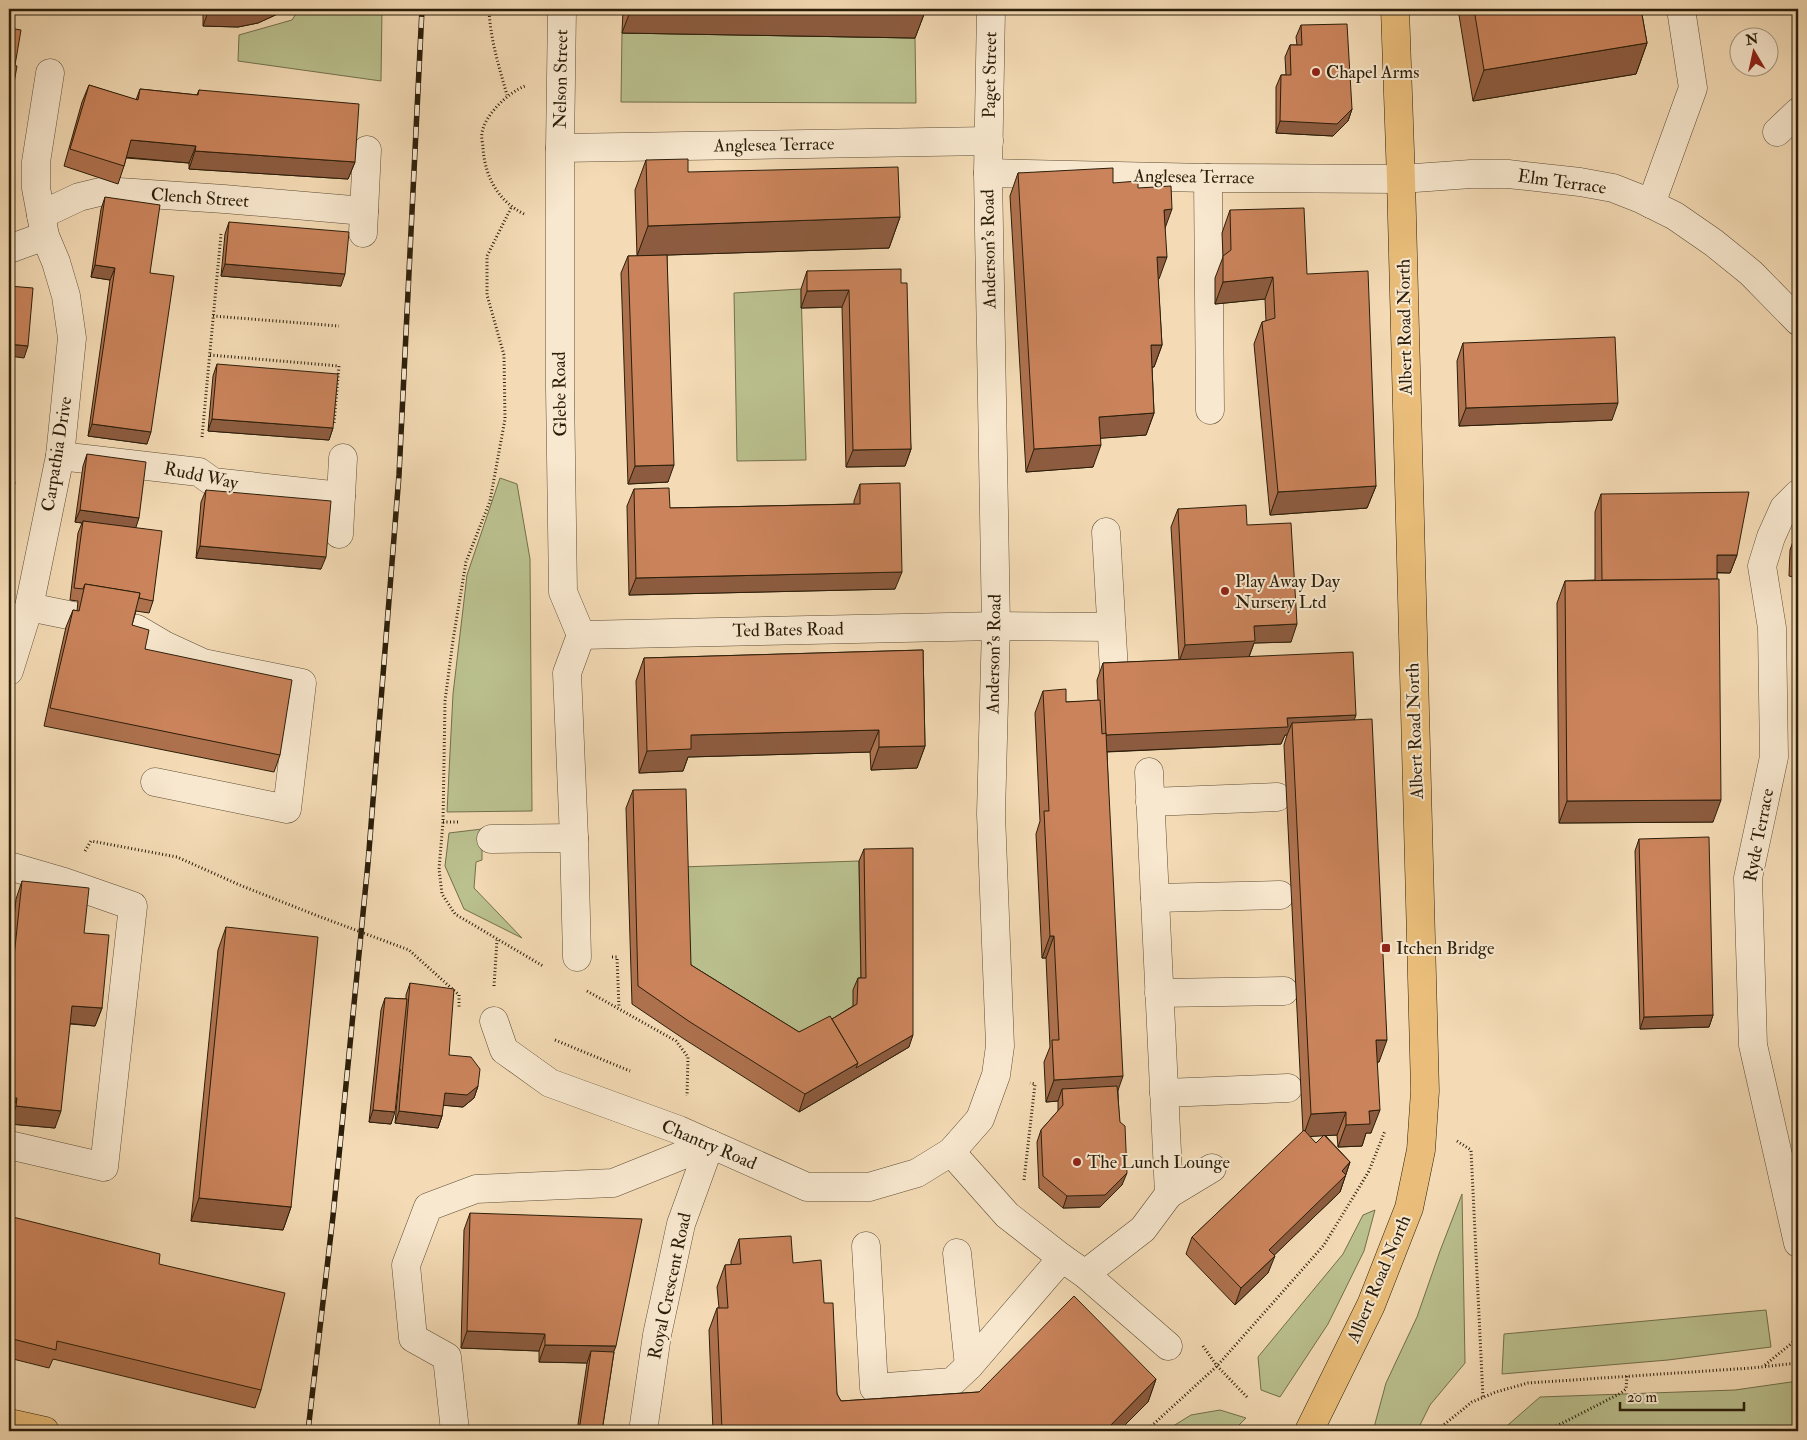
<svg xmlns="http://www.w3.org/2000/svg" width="1807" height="1440" viewBox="0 0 1807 1440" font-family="'IM FELL Double Pica',serif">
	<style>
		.green { fill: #bac08e; stroke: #726f4c }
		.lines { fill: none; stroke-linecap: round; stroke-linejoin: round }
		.minor-casing { stroke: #5d4d35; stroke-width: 29 }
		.major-casing { stroke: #2b1e0a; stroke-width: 29 }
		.path { stroke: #2b1e0a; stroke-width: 3; stroke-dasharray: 1 2.5; stroke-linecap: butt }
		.minor { stroke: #f8e8cf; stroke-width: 28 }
		.major { stroke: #eabe7a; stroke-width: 28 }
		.rail-casing { stroke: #2b1e0a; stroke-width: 5.5 }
		.rail { stroke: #f8e8cf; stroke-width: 4; stroke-dasharray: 11; stroke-linecap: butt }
		.path-bridge { stroke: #2b1e0a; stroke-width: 3; stroke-dasharray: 1 2.5; stroke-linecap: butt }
		.wall { fill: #ae714e; stroke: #2b1e0a; fill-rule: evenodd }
		.shaded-wall { fill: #8d5c40; stroke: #2b1e0a }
		.building { fill: #ca835b; stroke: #2b1e0a }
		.poi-dot { fill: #8f2418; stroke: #f8e8cf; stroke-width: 2 }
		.labels { text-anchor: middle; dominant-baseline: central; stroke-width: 4; stroke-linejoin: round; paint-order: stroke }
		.poi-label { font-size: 18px; fill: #2b1e0a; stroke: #f8e8cf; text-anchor: start }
		.street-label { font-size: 18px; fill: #2b1e0a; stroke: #f8e8cf }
	</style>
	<rect width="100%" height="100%" fill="#f4dbb5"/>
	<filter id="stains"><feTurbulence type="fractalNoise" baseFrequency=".004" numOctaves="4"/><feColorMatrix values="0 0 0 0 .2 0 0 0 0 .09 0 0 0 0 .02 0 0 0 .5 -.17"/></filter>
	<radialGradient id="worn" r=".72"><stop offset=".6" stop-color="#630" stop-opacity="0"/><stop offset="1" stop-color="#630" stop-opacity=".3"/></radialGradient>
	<g class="green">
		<path d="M299 9H382L381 81 238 61 239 35 292 20Z"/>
		<path d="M622 33 915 38 916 103 621 102Z"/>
		<path d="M801 289 806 460 737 461 734 293Z"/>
		<path d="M500 478 517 484 530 559 532 811 447 812 453 694 467 575Z"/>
		<path d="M482 829V860L476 862 474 888 522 938 464 909 445 866 449 833Z"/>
		<path d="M859 861 861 990H854L853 1016 793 1050 684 983 681 867Z"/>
		<path d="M1462 1194 1465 1363 1430 1405 1417 1431H1373L1386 1383 1417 1317 1440 1251Z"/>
		<path d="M1375 1210 1364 1251 1328 1324 1280 1397 1261 1390 1258 1357 1343 1254 1363 1215Z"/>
		<path d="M1766 1310 1771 1347 1668 1360 1502 1374 1504 1334Z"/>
		<path d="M1798 1381V1431H1501L1540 1397 1735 1390Z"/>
		<path d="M1220 1410 1246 1418 1233 1431H1165L1191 1415Z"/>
	</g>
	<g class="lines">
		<defs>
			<g id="minor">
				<path d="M562 9 560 148V388L563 592 581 635"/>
				<path d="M1777 132 1798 112"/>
				<path d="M560 148 989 141"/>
				<path d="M988 173 1208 178 1401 179 1471 174H1508L1580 182 1613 188 1641 199 1675 216 1714 243 1751 273 1798 321"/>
				<path d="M1208 178 1210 410"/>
				<path d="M1651 204 1693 88 1681 9"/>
				<path d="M41 215 79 197 104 191 224 199 364 211"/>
				<path d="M363 233 367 150"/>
				<path d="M9 249 45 236"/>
				<path d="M60 456 199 472 213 482 341 496"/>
				<path d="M1798 494 1784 508 1771 537 1762 566 1772 628 1774 757 1748 878 1753 1045 1798 1243"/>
				<path d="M1106 532 1114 671"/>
				<path d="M339 534 343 458"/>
				<path d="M29 607 137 629 166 646 203 663 302 683 287 809 155 782"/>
				<path d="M581 635 996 626 1111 627"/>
				<path d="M9 671 29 607 60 456 72 338 66 296 56 262 45 236 36 188V162L50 73"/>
				<path d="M1150 802 1277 797"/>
				<path d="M491 839 574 838"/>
				<path d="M9 866 64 882 133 906 104 1167 9 1145"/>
				<path d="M1155 898 1280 895"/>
				<path d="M577 957 574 838 567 673 581 635"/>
				<path d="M1159 993 1284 991"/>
				<path d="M494 1021 504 1050 550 1083 679 1130 807 1187H869L917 1173 951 1152 980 1119 996 1075 1000 1046 991 814 996 626 988 173 991 9"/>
				<path d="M1164 1093 1288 1088"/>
				<path d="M951 1152 1007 1215 1062 1258 1085 1274 1168 1346"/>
				<path d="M1169 1194 1212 1168"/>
				<path d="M866 1246 874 1388 952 1382 969 1366 1062 1258"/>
				<path d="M957 1253 969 1366"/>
				<path d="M1085 1274 1143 1229 1169 1194 1149 772"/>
				<path d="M455 1431 447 1357 413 1338 406 1265 428 1207 476 1189 613 1183 710 1144"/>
				<path d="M643 1431 657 1335 681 1224 710 1144"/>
			</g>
			<g id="major">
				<path d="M9 1423 45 1431"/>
				<path d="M1309 1431 1371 1305 1409 1208 1421 1150 1425 1091 1401 179 1395 9"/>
			</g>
		</defs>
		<use href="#minor" class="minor-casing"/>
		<use href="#major" class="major-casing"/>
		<g class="path">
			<path d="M489 9C490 38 499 67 507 95"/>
			<path d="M511 208 487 256V295L504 355 505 419 490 501 466 562 453 640 445 701 443 822 439 869 442 894 455 914 543 966"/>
			<path d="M524 214C498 201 485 177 483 148 483 144 481 138 482 133 485 114 509 92 525 86"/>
			<path d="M213 316 339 326"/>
			<path d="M210 355 339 366 334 423"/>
			<path d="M202 437 221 234"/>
			<path d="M443 822H460"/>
			<path d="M85 851 91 841 177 857 242 886 318 916"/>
			<path d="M612 957H617L619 1008"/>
			<path d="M494 986 497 940"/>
			<path d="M587 991 676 1041 688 1057 687 1096"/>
			<path d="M459 995V1008"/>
			<path d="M555 1040 630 1071"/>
			<path d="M1457 1141 1471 1150 1483 1398"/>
			<path d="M1024 1180 1035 1084 1030 1083"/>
			<path d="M1203 1346 1217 1366 1247 1397"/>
			<path d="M1765 1365 1798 1338"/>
			<path d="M1146 1431 1217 1366 1324 1245 1369 1171 1385 1131"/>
			<path d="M1436 1431 1472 1402 1496 1392 1528 1383 1751 1368 1798 1363"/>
			<path d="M1547 1431 1621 1393 1626 1389 1627 1376"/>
		</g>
		<use href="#minor" class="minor"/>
		<use href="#major" class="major"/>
		<defs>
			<path id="rail" d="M308 1431 333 1216 368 863 399 475 422 9"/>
		</defs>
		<use href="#rail" class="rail-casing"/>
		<use href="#rail" class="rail"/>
		<path class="path-bridge" d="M318 916 409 950 459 995"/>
	</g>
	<g class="wall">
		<path d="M203 9H283L282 12 258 23 238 27 203 26Z"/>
		<path d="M623 9H926L915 38 622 33Z"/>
		<path d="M1458 9H1641L1647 43 1636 74 1473 101Z"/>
		<path d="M1301 25 1352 109 1348 121 1333 136 1276 133V87L1281 75H1286L1285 57 1290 45H1297L1296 37Z"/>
		<path d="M89 85 136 100 140 89 197 95 199 90 355 162 348 179 189 169V163L126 158 124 166 118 184 64 166 82 102Z"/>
		<path d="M646 160 688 172 900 217 889 248 667 255 668 482 628 484 621 273 628 256H637L635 190Z"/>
		<path d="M1018 173 1113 183 1138 188 1165 228 1158 279 1162 345 1154 367H1152L1154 413 1146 435 1100 438 1093 467 1026 472 1010 196Z"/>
		<path d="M105 197 147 444 88 436 110 280 91 277 101 209Z"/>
		<path d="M1230 210 1307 274 1376 486 1367 508 1270 515 1254 344 1262 322 1266 321 1265 299 1215 304V278L1223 257 1222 233Z"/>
		<path d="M229 222 341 286 221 276 225 234Z"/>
		<path d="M807 271 901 283 911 449 905 466 846 467 842 307 801 308V289Z"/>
		<path d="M1463 343 1612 420 1459 426 1457 361Z"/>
		<path d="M217 364 333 428 329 440 208 431 213 376Z"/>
		<path d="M87 454 136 528 153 601 149 613 136 611 132 625 145 649 280 755 274 772 44 726 66 627 73 610 77 611 78 601 70 600 78 533 82 523 75 522 83 466Z"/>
		<path d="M860 484 895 589 629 595 627 506 634 489 670 508 854 504V501Z"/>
		<path d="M206 490 321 569 196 558 201 502Z"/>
		<path d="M1601 494 1737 555 1730 573H1717L1713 822 1559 823 1557 603 1565 581 1595 580V512Z"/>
		<path d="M1178 509 1247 525 1291 642 1254 643 1249 657 1354 720 1379 1062H1377L1371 1133H1366L1362 1146 1338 1147 1337 1135H1325L1350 1162 1340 1192 1274 1255 1268 1273 1235 1305 1186 1254 1192 1237 1303 1132 1284 745 1287 735H1285L1281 744 1107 752 1118 1092 1122 1185 1100 1207 1063 1208 1039 1188 1037 1142 1041 1130 1058 1111V1101L1046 1102 1044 1062 1050 1047 1046 958H1042L1036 834 1040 821 1035 713 1043 691 1066 702 1098 701 1097 680 1103 663 1179 660 1171 527ZM1324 1135 1316 1143 1309 1136Z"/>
		<path d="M1798 529V578L1789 576 1790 550 1796 533Z"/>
		<path d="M923 650 925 746 917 768 871 770 870 752 688 757 683 771 639 773 636 681 644 658Z"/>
		<path d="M633 790 691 965 799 1032 832 1019 853 1006V990L858 978H861L859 861 864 849 909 1047 799 1112 684 1039 632 1004 626 808Z"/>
		<path d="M1639 839 1713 1015 1709 1027 1640 1029 1635 851Z"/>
		<path d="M1798 845V862L1795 855Z"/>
		<path d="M22 881 84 933 102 1008 95 1026 70 1024 55 1128 10 1124V1116H9V967L16 899Z"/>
		<path d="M226 927 291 1207 283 1230 191 1221 218 950Z"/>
		<path d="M410 983 449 1055 478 1086 474 1098 463 1107 443 1105 442 1116 438 1128 395 1123 400 1069 391 1124 369 1122 381 1010 385 998 406 999V995Z"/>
		<path d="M470 1213 614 1352 602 1431H577L587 1363 539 1362V1351L461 1348 464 1230Z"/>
		<path d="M9 1216 261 1390 255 1408 53 1359 49 1368 9 1358Z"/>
		<path d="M739 1239 793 1263 824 1303 837 1394 841 1401 979 1392 1156 1379 1148 1402 1119 1431H713L709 1330 717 1308H719L717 1287 725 1265H731V1261Z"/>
	</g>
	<g class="shaded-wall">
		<path d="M209 9H283L282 12 258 23 238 27 203 26Z"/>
		<path d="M631 9H926L915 38 622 33Z"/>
		<path d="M1647 43 1636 74 1473 101 1484 70Z"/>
		<path d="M1352 109 1348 121 1333 136 1276 133 1280 121Z"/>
		<path d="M131 140 196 146 189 163 124 157Z"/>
		<path d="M195 151 355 162 348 179 189 169Z"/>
		<path d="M1172 209 1164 231V210Z"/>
		<path d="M900 217 889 248 637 256 648 226Z"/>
		<path d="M1157 257H1167L1159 279 1149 280Z"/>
		<path d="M225 264 345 274 341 286 221 276Z"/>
		<path d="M95 265 115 268 110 280 91 277Z"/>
		<path d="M1273 277 1265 299 1215 304 1223 282Z"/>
		<path d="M849 290 842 307 801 308 807 291Z"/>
		<path d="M9 344 28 346 24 358 9 356Z"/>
		<path d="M1151 345H1162L1154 367H1143Z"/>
		<path d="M1618 403 1612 420 1459 426 1466 408Z"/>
		<path d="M1154 413 1146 435 1091 439 1099 417Z"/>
		<path d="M212 419 333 428 329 440 208 431Z"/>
		<path d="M92 424 151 432 147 444 88 436Z"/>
		<path d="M1101 445 1093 467 1026 472 1034 449Z"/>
		<path d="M911 449 905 466 846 467 853 450Z"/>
		<path d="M674 465 668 482 628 484 635 466Z"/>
		<path d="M1376 486 1367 508 1270 515 1278 492Z"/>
		<path d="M80 510 139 518 135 530 83 521 82 523 75 522Z"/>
		<path d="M200 546 326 557 321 569 196 558Z"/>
		<path d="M1717 555H1737L1730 573 1711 572Z"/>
		<path d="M902 572 895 589 629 595 636 578Z"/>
		<path d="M1297 624 1291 642 1254 643 1248 659 1179 662 1185 645 1254 626Z"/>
		<path d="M1356 715 1350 732 1292 723 1287 735H1285L1281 744 1100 752 1106 735 1287 718Z"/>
		<path d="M879 730 870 752 688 757 683 771 639 773 647 751 691 735Z"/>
		<path d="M925 746 917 768 871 770 879 747Z"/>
		<path d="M1721 800 1713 822 1559 823 1567 801Z"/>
		<path d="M1050 936H1054L1046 958H1042Z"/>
		<path d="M72 1006 102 1008 95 1026 66 1023Z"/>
		<path d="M1713 1015 1709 1027 1640 1029 1644 1017Z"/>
		<path d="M913 1035 909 1047 799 1112 805 1094 858 1063Z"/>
		<path d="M1376 1040H1387L1379 1062 1368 1063Z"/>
		<path d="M1123 1076 1115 1099 1062 1089 1058 1101 1046 1102 1054 1080Z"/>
		<path d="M478 1086 474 1098 463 1107 440 1105 445 1093Z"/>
		<path d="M9 1098H17L10 1116H9Z"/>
		<path d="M16 1106 61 1111 55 1128 10 1124Z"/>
		<path d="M373 1110 395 1112 391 1124 369 1122Z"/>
		<path d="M1380 1110 1371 1133H1366L1362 1146 1338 1147 1346 1125 1369 1111Z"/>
		<path d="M399 1111 442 1116 438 1128 395 1123Z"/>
		<path d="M1346 1112 1337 1135 1303 1137 1311 1114Z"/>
		<path d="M1350 1162 1340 1192 1262 1267 1269 1250 1342 1171Z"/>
		<path d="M1127 1173 1122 1185 1100 1207 1063 1208 1067 1196Z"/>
		<path d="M199 1198 291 1207 283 1230 191 1221Z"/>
		<path d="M1275 1256 1268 1273 1235 1305 1241 1288Z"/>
		<path d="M467 1331 545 1334 539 1351 461 1348Z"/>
		<path d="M545 1345 616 1346 609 1364 591 1351 587 1363 539 1362Z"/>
		<path d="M1156 1379 1148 1402 1119 1431H1105Z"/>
	</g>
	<g class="building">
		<path d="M1474 9H1641L1647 43 1484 70Z"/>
		<path d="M1347 24 1352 109 1337 124 1280 121 1281 75H1291L1290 45H1302L1301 25Z"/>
		<path d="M9 28 21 30 15 65 9 64Z"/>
		<path d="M9 64 17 66 11 100H9Z"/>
		<path d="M89 85 138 100 140 89 198 95 199 90 359 104 355 162 195 151 196 146 131 140 124 166 70 149Z"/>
		<path d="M688 159V172L898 167 900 217 648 226 646 160Z"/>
		<path d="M1113 168V183L1138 181V188L1171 186 1172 209 1164 210 1167 257H1157L1162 345H1151L1154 413 1099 417 1101 445 1034 449 1018 173Z"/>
		<path d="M105 197 160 205 150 273 174 276 151 432 92 424 115 268 95 265Z"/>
		<path d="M1304 208 1307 274 1368 271 1376 486 1278 492 1262 322 1275 318 1273 277 1223 282V256L1231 250 1230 210Z"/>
		<path d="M229 222 349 232 345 274 225 264Z"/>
		<path d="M667 255 674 465 635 466 628 256Z"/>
		<path d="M901 269V283H907L911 449 853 450 849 290 807 291V271Z"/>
		<path d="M9 286 33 288 28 346 9 344Z"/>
		<path d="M1615 337 1618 403 1466 408 1463 343Z"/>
		<path d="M217 364 338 374 333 428 212 419Z"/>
		<path d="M9 417 14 418 9 468Z"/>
		<path d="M87 454 146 462 139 518 80 510Z"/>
		<path d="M9 482H15L9 516Z"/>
		<path d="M900 483 902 572 636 578 634 489 669 488 670 508 860 504V484Z"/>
		<path d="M206 490 331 501 326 557 200 546Z"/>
		<path d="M1749 492 1737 555H1717V579L1602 580 1601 494Z"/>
		<path d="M1246 505 1247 525 1291 523 1297 624 1254 626 1255 641 1185 645 1178 509Z"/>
		<path d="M83 521 162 531 153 601 139 598 140 593 85 584 83 589 74 588Z"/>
		<path d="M1798 529V559H1795L1796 533Z"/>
		<path d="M1719 579 1721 800 1567 801 1565 581Z"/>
		<path d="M85 584 140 593 132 625 149 630 145 649 292 680 280 755 50 708 73 610 79 611Z"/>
		<path d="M923 650 925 746 879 747V730L691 735V749L647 751 644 658Z"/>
		<path d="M1353 652 1356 715 1287 718 1288 727 1106 735 1103 663Z"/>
		<path d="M1066 689V702L1100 700 1102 734 1106 733 1123 1076 1054 1080 1052 1040H1059L1054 936H1050L1044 811H1049L1043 691Z"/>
		<path d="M1372 719 1387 1040H1376L1380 1110 1369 1111 1370 1124 1346 1125V1112L1311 1114 1292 723Z"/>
		<path d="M686 789 691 965 799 1032 830 1016 858 1063 805 1094 690 1022 638 986 633 790Z"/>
		<path d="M1709 837 1713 1015 1644 1017 1639 839Z"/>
		<path d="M913 848V1035L856 1068 858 1063 832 1019 857 1004 858 978H866L864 849Z"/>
		<path d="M22 881 89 888 84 933 109 935 102 1008 72 1006 61 1111 16 1106 17 1098H9V995H10Z"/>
		<path d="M226 927 318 937 291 1207 199 1198Z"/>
		<path d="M410 983 454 989 449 1055 471 1057 480 1069 478 1086 467 1095 445 1093 442 1116 399 1111Z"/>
		<path d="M385 998 407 999 395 1112 373 1110Z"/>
		<path d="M1117 1086 1120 1122 1125 1126 1127 1173 1105 1195 1067 1196 1043 1176 1041 1130 1063 1105 1062 1089Z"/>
		<path d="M1304 1130 1316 1143 1324 1135 1350 1162 1342 1171 1346 1175 1269 1250 1275 1256 1241 1288 1192 1237Z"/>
		<path d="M470 1213 642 1219 616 1346 545 1345V1334L467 1331Z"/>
		<path d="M9 1216 160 1254 159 1264 285 1293 261 1390 57 1341 56 1350 9 1338Z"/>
		<path d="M791 1236 793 1263 821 1260 824 1303H833L837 1394 841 1401 979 1392 1074 1296 1156 1379 1105 1431H722L717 1308H728L725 1265 741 1264 739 1239Z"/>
		<path d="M591 1351 614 1352 602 1431H579Z"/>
	</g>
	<g class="poi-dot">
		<circle cx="1316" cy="72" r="5"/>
		<circle cx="1225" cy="591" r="5"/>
		<rect x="1381" y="943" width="10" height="10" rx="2.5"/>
		<circle cx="1077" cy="1162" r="5"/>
	</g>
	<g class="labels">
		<g class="poi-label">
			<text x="1326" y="72">Chapel Arms</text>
			<text x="1235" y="581">Play Away Day<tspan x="1235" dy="21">Nursery Ltd</tspan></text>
			<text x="1396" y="948">Itchen Bridge</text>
			<text x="1087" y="1162">The Lunch Lounge</text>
		</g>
		<g class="street-label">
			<text transform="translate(990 75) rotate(-89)">Paget Street</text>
			<text transform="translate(561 79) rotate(-89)">Nelson Street</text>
			<text transform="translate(774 145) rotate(-1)">Anglesea Terrace</text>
			<text transform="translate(1194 177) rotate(1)">Anglesea Terrace</text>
			<text transform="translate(1562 182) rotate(8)">Elm Terrace</text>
			<text transform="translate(200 198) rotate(4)">Clench Street</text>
			<text transform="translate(989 249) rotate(-91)">Anderson's Road</text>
			<text transform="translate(1405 327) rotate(-91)">Albert Road North</text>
			<text transform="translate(560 394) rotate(-91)">Glebe Road</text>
			<text transform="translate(57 454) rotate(-81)">Carpathia Drive</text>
			<text transform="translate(201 476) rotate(12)">Rudd Way</text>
			<text transform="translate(788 630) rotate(-1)">Ted Bates Road</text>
			<text transform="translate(994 654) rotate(-89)">Anderson's Road</text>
			<text transform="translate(1415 731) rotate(-92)">Albert Road North</text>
			<text transform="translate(1759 835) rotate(-79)">Ryde Terrace</text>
			<text transform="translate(709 1145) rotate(23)">Chantry Road</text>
			<text transform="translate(1379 1279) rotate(-67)">Albert Road North</text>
			<text transform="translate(670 1286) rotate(-78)">Royal Crescent Road</text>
		</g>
	</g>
	<rect width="1807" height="1440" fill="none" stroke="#f4dbb5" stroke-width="30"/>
	<rect x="10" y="10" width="1787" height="1420" fill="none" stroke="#2b1e0a" stroke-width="2.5"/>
	<rect x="15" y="15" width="1777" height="1410" fill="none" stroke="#2b1e0a"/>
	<g transform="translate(1754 52) rotate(351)"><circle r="24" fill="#f8e8cf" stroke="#a69780"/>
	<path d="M0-4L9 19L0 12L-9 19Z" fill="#8f2418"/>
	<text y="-8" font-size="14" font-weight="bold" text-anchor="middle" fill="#2b1e0a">N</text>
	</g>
	<path d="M1620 1402v8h124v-8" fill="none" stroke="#2b1e0a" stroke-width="2.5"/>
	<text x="1627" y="1402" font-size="15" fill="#2b1e0a" stroke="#f8e8cf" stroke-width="4" paint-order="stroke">20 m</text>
	<rect width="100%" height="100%" filter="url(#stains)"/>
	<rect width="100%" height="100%" fill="url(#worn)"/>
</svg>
